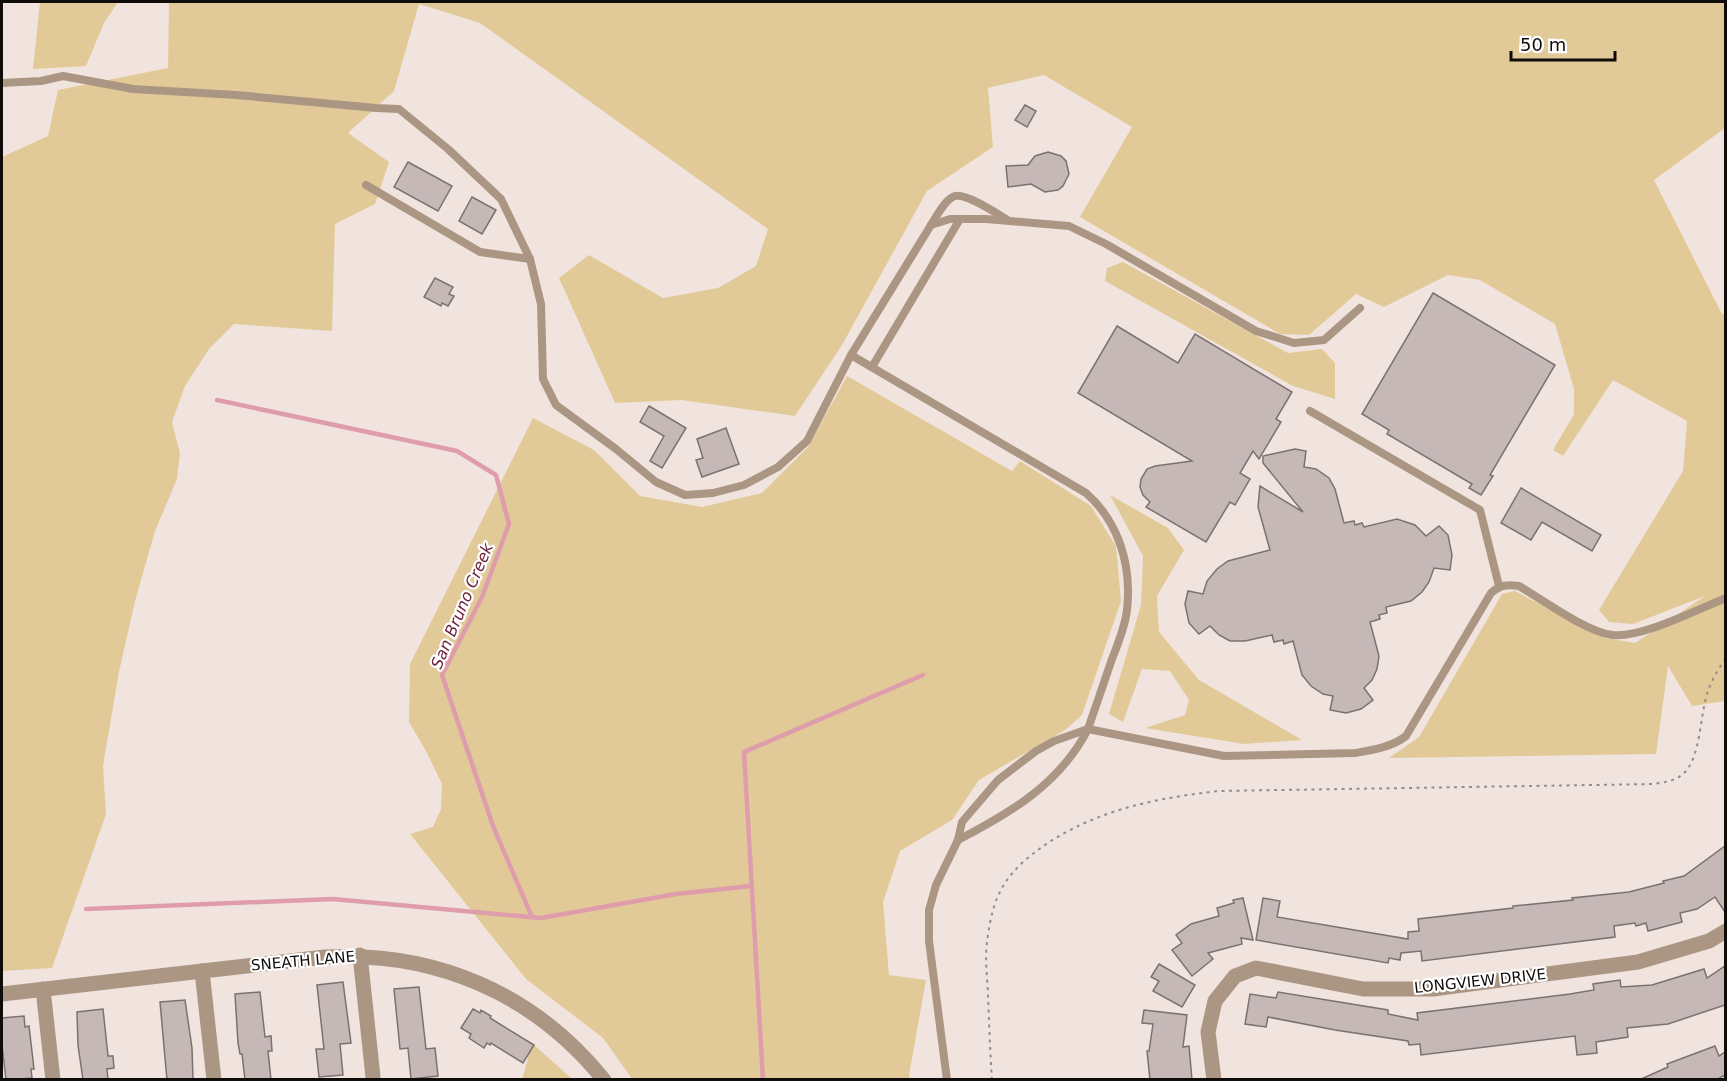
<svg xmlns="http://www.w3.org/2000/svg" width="1727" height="1081" viewBox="0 0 1727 1081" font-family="'DejaVu Sans',sans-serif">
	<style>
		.green { fill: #e2ca98 }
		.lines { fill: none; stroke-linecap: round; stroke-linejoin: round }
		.stream { stroke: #df9dab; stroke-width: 4.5 }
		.building { fill: #c6b8b7; stroke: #7d7170; stroke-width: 1.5 }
		.path { stroke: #958c88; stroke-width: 2; stroke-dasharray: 3 4.5; stroke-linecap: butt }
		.service { stroke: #ab9683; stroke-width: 8 }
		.minor { stroke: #ab9683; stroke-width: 15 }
		.labels { text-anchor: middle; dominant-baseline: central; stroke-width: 4.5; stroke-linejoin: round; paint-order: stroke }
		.street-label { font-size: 15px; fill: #100c0a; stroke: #fff }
		.water-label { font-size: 16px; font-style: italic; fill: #6f213a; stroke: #fff }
	</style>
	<rect width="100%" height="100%" fill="#f1e4df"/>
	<g class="green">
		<path d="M40 2H118L104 23 86 66 33 69Z"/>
		<path d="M169 2H1725V128L1654 180 1722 314H1725V701L1692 706 1668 666 1656 754 1389 758 1419 737 1502 594 1515 591 1605 638 1635 643 1705 596 1633 624 1609 622 1599 610 1683 471 1687 421 1613 380 1563 456 1553 450 1574 414V389L1555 324 1480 280 1448 275 1384 307 1356 294 1309 335 1280 334 1080 217 1132 127 1044 75 988 88 993 147 927 191 842 345 795 416 681 400 615 403 559 278 589 255 663 298 718 288 756 266 768 229 480 23 419 4 394 91 348 133 389 162 375 204 335 224 332 331 234 324 209 349 185 386 172 422 180 453 177 479 155 531 135 601 119 672 103 766 106 814 52 968 2 971V157L48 136 58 90 168 68Z"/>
		<path d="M1123 262 1288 353 1322 349 1335 363V399L1293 386 1105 281 1107 268Z"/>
		<path d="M847 376 1012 471 1020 461 1091 506 1116 546 1121 601 1082 715 1065 730 979 780 952 820 900 851 883 902 889 975 926 980 909 1075 910 1079H632L603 1038 526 979 410 834 433 827 441 809 442 784 426 751 409 722 410 664 533 418 594 450 640 496 702 507 762 493 808 447Z"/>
		<path d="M1110 495 1168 528 1184 550 1157 596 1159 632 1199 680 1302 740 1244 744 1145 728 1185 715 1189 700 1170 671 1142 669 1123 722 1109 714 1141 605 1143 556Z"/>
		<path d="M532 1043 572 1079 522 1080Z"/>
	</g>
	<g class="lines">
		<g class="stream">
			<path d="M217 400 457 451 496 475 509 524 482 597 442 675 493 826 532 917"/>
			<path d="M86 909 333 899 541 918 676 894 751 886"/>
			<path d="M763 1080 744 752 923 675"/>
		</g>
	</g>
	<g class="building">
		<path d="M1025 105 1036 111 1027 127 1015 120Z"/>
		<path d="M1048 152 1061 156 1066 161 1069 174 1063 186 1058 190 1045 192 1031 184 1008 187 1006 166 1028 165 1035 156Z"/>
		<path d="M408 162 452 186 438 211 394 187Z"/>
		<path d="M472 197 496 210 482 234 459 221Z"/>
		<path d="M435 278 453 287 449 294 454 296 448 306 442 303 441 306 424 297Z"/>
		<path d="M1433 293 1555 365 1490 475 1493 476 1481 495 1469 488 1472 484 1387 434 1389 430 1362 414Z"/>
		<path d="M1117 326 1178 363 1195 334 1292 392 1276 419 1281 422 1259 459 1253 451 1240 473 1250 479 1235 505 1230 502 1206 542 1146 507 1150 502 1143 495 1140 487 1141 479 1147 469 1155 466 1192 461 1078 393Z"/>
		<path d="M649 406 686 428 662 468 650 461 664 436 640 422Z"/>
		<path d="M726 428 739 464 702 477 696 460 703 458 697 439Z"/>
		<path d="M1295 449 1306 451 1304 467 1316 469 1329 478 1335 489 1344 523 1354 521 1355 525 1362 523 1364 527 1397 519 1415 525 1426 536 1439 526 1448 535 1452 555 1450 570 1434 568 1429 582 1422 592 1411 601 1386 607 1387 613 1379 615 1380 619 1370 622 1379 656 1377 669 1372 680 1364 688 1373 700 1361 709 1346 713 1330 710 1333 696 1323 694 1311 686 1302 675 1293 641 1284 644 1283 640 1274 642 1272 635 1245 641H1230L1219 635 1210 626 1199 634 1189 623 1185 604 1188 591 1203 594 1207 581 1217 569 1228 561 1270 550 1258 507 1260 486 1303 512 1263 463V456Z"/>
		<path d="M1521 488 1601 535 1592 551 1542 522 1531 540 1501 523Z"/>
		<path d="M1725 846V912L1715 897 1697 909 1680 913 1682 922 1648 931 1646 923 1636 926 1635 923 1614 926 1615 937 1422 961 1421 951 1401 953 1400 960 1389 958 1388 963 1256 940 1263 898 1280 901 1277 917 1408 939V932L1419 931 1418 919 1513 908V906L1573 900 1572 898 1629 892 1664 883 1663 881 1684 876Z"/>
		<path d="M1243 898 1253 940 1241 938 1242 944 1208 953 1213 959 1192 976 1172 950 1182 943 1176 935 1191 924 1219 916 1217 908 1234 903 1233 900Z"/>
		<path d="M1159 964 1195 985 1182 1007 1153 991 1159 981 1151 977Z"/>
		<path d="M1725 966V1005L1668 1024 1627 1028 1628 1037 1596 1042 1597 1053 1577 1055 1575 1036 1421 1055 1420 1044 1409 1045 1408 1041 1335 1030 1268 1017 1266 1027 1245 1024 1250 994 1276 998 1278 992 1388 1010V1014L1418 1020 1417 1013 1570 994 1594 990 1593 984 1620 980 1621 987 1652 985 1704 969 1707 978Z"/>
		<path d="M343 982 351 1043 340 1044 343 1075 319 1077 316 1049H324L317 985Z"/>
		<path d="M419 987 426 1049 435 1048 438 1076 411 1079 408 1048 400 1049 394 989Z"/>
		<path d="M260 992 265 1037 271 1036 272 1051H268L271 1080H245L242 1054H240L238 1043 235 994Z"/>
		<path d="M185 1000 192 1048 193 1080H167L160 1002Z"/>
		<path d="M103 1009 108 1056H113L114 1068 107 1069 108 1080H83L78 1045 77 1012Z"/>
		<path d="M473 1009 480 1013 481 1010 491 1016 490 1018 534 1045 523 1063 491 1043 490 1045 487 1043 484 1048 469 1038 471 1034 461 1028Z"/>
		<path d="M1144 1010 1187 1015 1183 1047 1189 1046 1192 1080H1150L1147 1051H1149L1153 1024 1142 1023Z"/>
		<path d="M24 1016 25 1027 29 1026 34 1069H31L32 1078 6 1080 2 1045V1018Z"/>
		<path d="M1715 1046 1719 1056 1725 1052V1075L1716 1080H1639L1668 1067 1667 1064Z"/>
	</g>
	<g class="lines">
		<path class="path" d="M992 1080C990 1051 989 1022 988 993 987 976 985 959 987 942 989 927 992 908 999 894 1008 874 1025 859 1042 847 1095 810 1156 798 1219 791L1654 784C1665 782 1676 781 1684 773 1701 757 1700 713 1708 691 1712 679 1719 668 1726 658"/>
		<g class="service">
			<path d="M2 83 41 81 63 76 133 89 236 95 376 108 399 109 448 149 501 199 530 259 541 304 543 379 556 405 616 449 656 482 685 495 713 493 744 485 778 467 807 441 851 355 1086 493C1119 522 1132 566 1127 610 1125 627 1118 644 1112 659 1104 683 1096 706 1088 729 1060 784 1010 813 958 840"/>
			<path d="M366 185 480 252 530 259"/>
			<path d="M931 225C937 216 945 199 955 196 966 193 996 213 1006 219"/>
			<path d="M851 355 931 225 950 219H986L1069 226 1106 244 1256 331 1294 343 1324 340 1360 308"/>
			<path d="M872 367 960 219"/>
			<path d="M1310 411 1480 510 1499 586"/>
			<path d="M947 1080 929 941V910L936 885 958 840 962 822 998 780 1036 751 1054 741 1088 729 1224 756 1355 753C1373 750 1392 747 1406 736L1491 593C1500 585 1507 584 1519 586 1543 600 1585 631 1612 635 1640 639 1698 609 1726 598"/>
		</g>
		<g class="minor">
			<path d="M360 955 373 1077"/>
			<path d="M202 971 214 1080"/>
			<path d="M43 989 53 1080"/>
			<path d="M2 994 325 957C435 951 534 993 604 1080"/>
			<path d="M1214 1080 1208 1032 1215 1001 1235 976 1256 968 1363 989H1433L1638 962 1709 941 1726 931"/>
		</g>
	</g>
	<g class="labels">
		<g class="street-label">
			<text transform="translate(303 961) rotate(-5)">SNEATH LANE</text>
			<text transform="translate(1480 981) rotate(-6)">LONGVIEW DRIVE</text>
		</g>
		<g class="water-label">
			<text transform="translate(462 606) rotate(-67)">San Bruno Creek</text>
		</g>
	</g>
	<rect width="1727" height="1081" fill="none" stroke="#100c0a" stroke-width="6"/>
	<path d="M1511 51v9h104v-9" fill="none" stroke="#100c0a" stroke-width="3"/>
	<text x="1520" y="51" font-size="18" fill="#100c0a" stroke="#ffffff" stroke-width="4.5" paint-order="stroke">50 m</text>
</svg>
